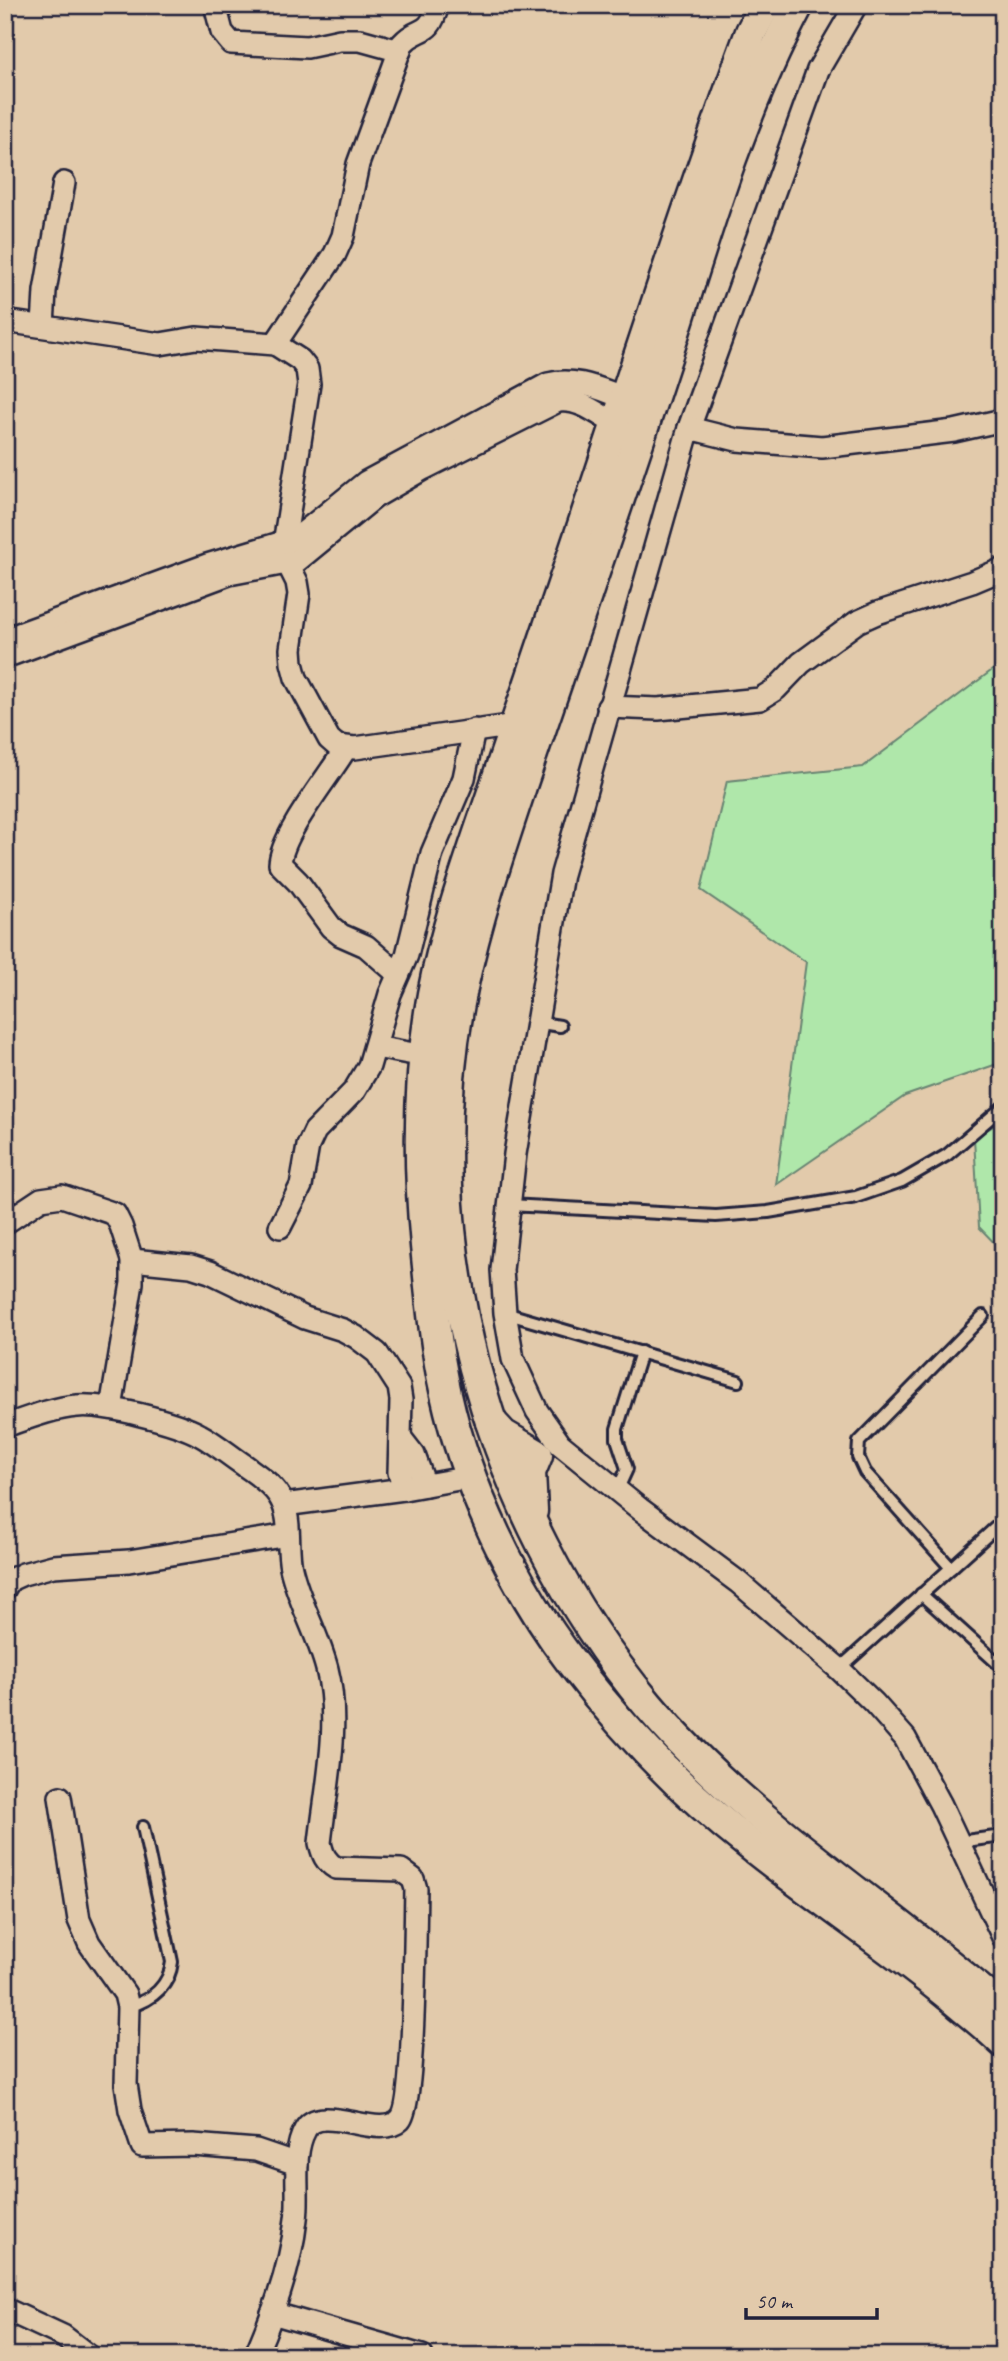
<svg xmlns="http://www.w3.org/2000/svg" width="1008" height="2361" viewBox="0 0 1008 2361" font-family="Caveat,sans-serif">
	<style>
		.green { fill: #afe7aa; stroke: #688472; stroke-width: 2 }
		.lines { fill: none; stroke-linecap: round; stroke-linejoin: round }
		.service-casing { stroke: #22223b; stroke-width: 16 }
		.minor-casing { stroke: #22223b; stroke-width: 26 }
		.secondary-casing { stroke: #22223b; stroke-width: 35 }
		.service { stroke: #e2caab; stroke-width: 10 }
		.minor { stroke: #e2caab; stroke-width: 21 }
		.secondary { stroke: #e2caab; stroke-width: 30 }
	</style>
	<rect width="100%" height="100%" fill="#e2caab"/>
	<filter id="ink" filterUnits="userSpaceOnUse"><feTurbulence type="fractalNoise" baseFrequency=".0143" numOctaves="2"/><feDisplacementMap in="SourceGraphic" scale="14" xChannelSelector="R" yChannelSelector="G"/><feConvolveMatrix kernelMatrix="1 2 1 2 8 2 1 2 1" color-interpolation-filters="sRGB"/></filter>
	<g filter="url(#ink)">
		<g class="green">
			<path d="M1003 662V1062L905 1096 776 1185 806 962 701 890 727 781 863 767Z"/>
			<path d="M1003 1120V1252L979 1227 974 1138Z"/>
		</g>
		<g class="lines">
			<defs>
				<g id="service">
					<path d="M535 1022 560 1026"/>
					<path d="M509 1205 716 1216 768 1212 856 1197 902 1181 947 1155 1003 1107"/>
					<path d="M505 1313 738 1381"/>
					<path d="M617 1491 627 1469 617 1439V1429L641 1352"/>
					<path d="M951 1568 865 1472 858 1457 859 1442 983 1316"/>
					<path d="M921 1594 1003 1668"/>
					<path d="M839 1669 1003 1521"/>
					<path d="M958 1842 1003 1836"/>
					<path d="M128 2007C152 2000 169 1987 172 1962L143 1827"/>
				</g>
				<g id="minor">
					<path d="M215 5 222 32 231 43 307 47 340 40H360L400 51"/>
					<path d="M856 5 818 70 689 428 562 874 515 1154 502 1270 505 1313 513 1359 537 1411 560 1444 640 1509 738 1582 839 1669 874 1703 905 1738 941 1805 1003 1937"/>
					<path d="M5 321 160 344 196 338 275 344 300 360 307 369 309 384 284 544 288 564 297 582 299 594 291 649 292 663 296 678 329 739 337 746 355 748 516 725"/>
					<path d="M43 326 45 291 64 183"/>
					<path d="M275 344 335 254 343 236 358 164 402 44C420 24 428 40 438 5"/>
					<path d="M689 428 737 440 822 447 954 431 1003 420"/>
					<path d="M5 639 207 565 297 538 366 482 548 384C576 377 599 389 625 398"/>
					<path d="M5 657 229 574 297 561 375 497 423 469 558 401C580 398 599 415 617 425"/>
					<path d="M608 707 658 709 760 699 776 689 801 663 857 622 877 613 972 582 1003 569"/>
					<path d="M346 748C330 775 281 834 280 864L298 882 331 927 341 935 366 946 398 974"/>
					<path d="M375 1047 425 1056"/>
					<path d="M5 1223 41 1199 62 1196 115 1214 121 1226 132 1260 191 1266 210 1272 305 1318 343 1330 356 1337 377 1353 399 1387 401 1400 399 1472 404 1489"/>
					<path d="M280 1227 301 1186 308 1146 315 1131 354 1091 369 1066 390 994 407 955 432 853 464 778 474 730"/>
					<path d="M111 1408 132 1283V1260"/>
					<path d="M5 1426C28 1418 53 1408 77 1406 102 1403 177 1422 200 1435 215 1443 229 1455 244 1465 256 1474 271 1483 279 1496 293 1517 286 1545 291 1568 299 1603 318 1634 327 1669 341 1724 326 1787 320 1843 323 1855 325 1861 336 1868L401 1870 413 1879 416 1889C415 1922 415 2105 400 2120 379 2141 320 2101 305 2130 291 2155 300 2192 296 2219 291 2266 274 2313 255 2356"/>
					<path d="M400 1437 414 1455 425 1485"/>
					<path d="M284 1505 404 1489 470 1477"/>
					<path d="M5 1588 10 1580 23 1574 53 1566 129 1561 288 1535"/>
					<path d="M60 1797 79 1920 89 1943 125 1994 128 2007 126 2084 130 2110 142 2146 193 2145 256 2150 297 2164"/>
					<path d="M5 2309 63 2336 89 2356"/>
					<path d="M272 2313 422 2356"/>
				</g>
				<g id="secondary">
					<path d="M765 5 751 32C687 205 632 380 573 555 546 635 519 715 492 795 470 860 446 926 433 994 418 1077 418 1162 426 1246 431 1296 435 1346 446 1394 467 1488 514 1587 572 1663 622 1729 684 1793 749 1844 815 1897 886 1943 951 1997 968 2012 987 2026 1003 2042"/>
					<path d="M798 5C742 110 708 224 673 336 645 423 615 510 586 596 565 657 544 719 523 780 500 849 477 917 462 988 411 1238 485 1510 648 1705 749 1825 887 1907 1003 2010"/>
					<path d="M491 1422 503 1435 537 1455 530 1472 532 1511"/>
				</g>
			</defs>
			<use href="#service" class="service-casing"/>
			<use href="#minor" class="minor-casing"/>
			<use href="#secondary" class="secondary-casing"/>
			<use href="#service" class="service"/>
			<use href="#minor" class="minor"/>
			<use href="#secondary" class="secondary"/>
		</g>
	</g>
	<rect width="1008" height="2361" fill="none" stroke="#e2caab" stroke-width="28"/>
	<rect x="14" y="14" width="980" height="2333" fill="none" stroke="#22223b" stroke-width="2.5" filter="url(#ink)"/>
	<path d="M746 2308v10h131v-10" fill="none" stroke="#22223b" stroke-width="3.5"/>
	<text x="756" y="2308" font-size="21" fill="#22223b" stroke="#e2caab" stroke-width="5" paint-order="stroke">50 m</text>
</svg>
